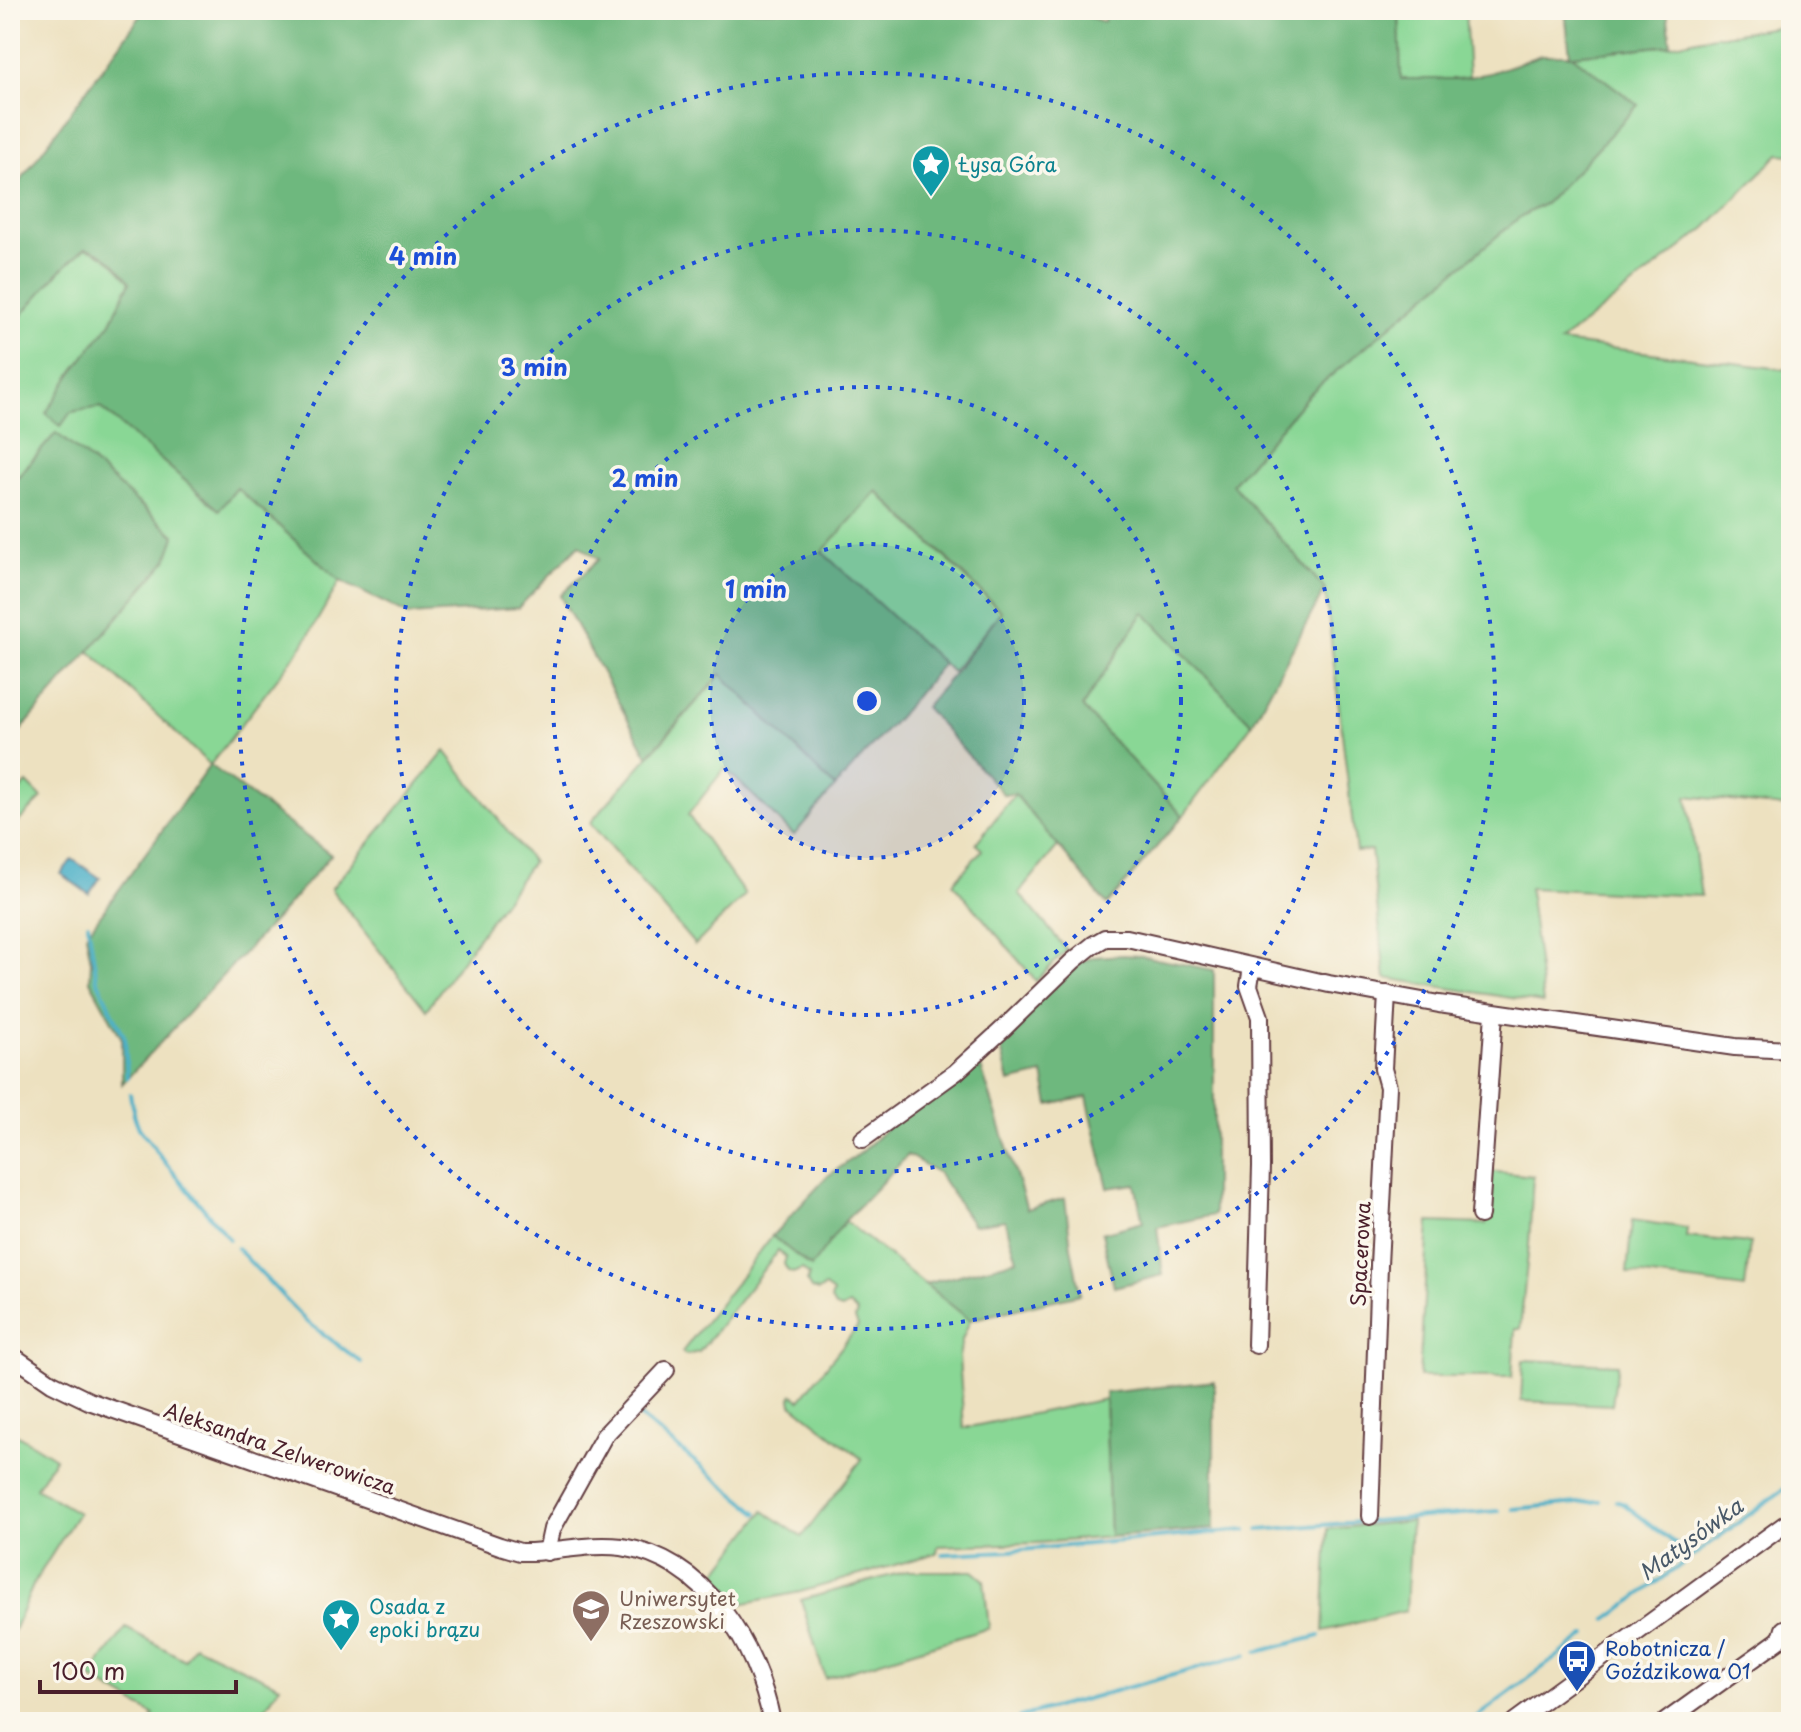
<svg xmlns="http://www.w3.org/2000/svg" width="1801" height="1732" viewBox="0 0 1801 1732" font-family="'Playpen Sans',sans-serif">
	<style>
		.green { fill: #89d795; stroke: #6a7b60; stroke-width: 2 }
		.forest { fill: #6eb87e; stroke: #5c6c54; stroke-width: 2 }
		.water { fill: #48afc7; stroke: #496779; stroke-width: 2 }
		.lines { fill: none; stroke-linecap: round; stroke-linejoin: round }
		.stream { stroke: #48afc7; stroke-width: 4 }
		.minor-casing { stroke: #623c41; stroke-width: 20 }
		.minor { stroke: #fff; stroke-width: 16 }
		.ring { fill: none; stroke: #1d4ed8; stroke-width: 4; stroke-dasharray: 4 8 }
		.labels { text-anchor: middle; dominant-baseline: central; stroke-width: 7; stroke-linejoin: round; paint-order: stroke }
		.culture-label { font-size: 20px; fill: #0d838f; stroke: #fbf7ec; text-anchor: start }
		.street-label { font-size: 20px; fill: #4a1f2b; stroke: #fbf7ec }
		.education-label { font-size: 20px; fill: #785e54; stroke: #fbf7ec; text-anchor: start }
		.transit-label { font-size: 20px; fill: #164399; stroke: #fbf7ec; text-anchor: start }
		.water-label { font-size: 22px; font-style: italic; fill: #495969; stroke: #fbf7ec }
		.centre { fill: #1d4ed8; stroke: #fbf7ec; stroke-width: 4 }
		.ring-label { font-size: 24px; text-anchor: middle; font-weight: bold; fill: #1d4ed8; stroke: #fbf7ec; stroke-width: 7; stroke-linejoin: round; paint-order: stroke }
	</style>
	<rect width="100%" height="100%" fill="#fbf7ec"/>
	<filter id="ink" filterUnits="userSpaceOnUse"><feTurbulence type="fractalNoise" baseFrequency=".0125" numOctaves="2"/><feDisplacementMap in="SourceGraphic" scale="16" xChannelSelector="R" yChannelSelector="G"/><feConvolveMatrix kernelMatrix="1 2 1 2 8 2 1 2 1" color-interpolation-filters="sRGB"/></filter>
	<filter id="wash" filterUnits="userSpaceOnUse"><feTurbulence type="fractalNoise" baseFrequency=".006" numOctaves="4" result="noise"/><feDisplacementMap in="SourceGraphic" scale="32" xChannelSelector="R" yChannelSelector="G"/><feGaussianBlur stdDeviation="1.8" result="paint"/><feColorMatrix in="noise" values="0 0 0 0 0 0 0 0 0 0 0 0 0 0 0 0 0 1.4 0 .05"/><feComposite in="paint" operator="in"/></filter>
	<g filter="url(#wash)">
		<rect width="100%" height="100%" fill="#ede1c0"/>
		<g class="green">
			<path d="M1399 10H1465L1469 77 1458 79H1400Z"/>
			<path d="M1791 25V155L1779 154 1706 228 1560 342 1791 370V808L1687 796 1701 896 1529 888 1543 1003 1385 978 1371 850 1356 852 1325 589 1232 484 1309 394 1521 216 1546 203 1638 105 1570 55 1671 45 1702 38Z"/>
			<path d="M85 248C106 253 117 266 130 282L111 322 72 373 71 412 100 407 218 509 237 488 340 581 303 645 210 765 89 651 166 560 175 535 91 461 57 434 28 464 16 478 10 471V328L59 272Z"/>
			<path d="M876 491 1001 612 952 672 822 552Z"/>
			<path d="M1144 612 1252 724 1183 816 1082 707Z"/>
			<path d="M721 674 835 787 794 835 725 768 688 815 745 895 695 945 590 823Z"/>
			<path d="M445 751 532 862 426 1010 331 889Z"/>
			<path d="M27 783 42 798 10 830V800Z"/>
			<path d="M1015 794 1058 846 1019 893 1067 950 1036 981 953 883 982 850 976 843Z"/>
			<path d="M1488 1171 1533 1176 1529 1245 1520 1329H1515L1512 1377H1419L1429 1222 1486 1224Z"/>
			<path d="M1632 1220 1687 1228 1686 1237 1750 1243 1745 1288 1627 1273Z"/>
			<path d="M845 1221 970 1320 962 1340 959 1357 964 1428 1105 1399 1110 1537 1036 1543 938 1546 937 1553 800 1592 731 1606 709 1583 764 1511 802 1537 862 1459 792 1404 791 1398 793 1394 800 1400 858 1326 855 1319 857 1312 849 1305 842 1309 835 1307 831 1300 833 1293 825 1287 818 1291 811 1289 807 1282 809 1275 802 1269 793 1273 788 1271 784 1264 786 1257 778 1251 699 1352 686 1355 682 1352 772 1236 811 1266Z"/>
			<path d="M1523 1360 1618 1364 1612 1405 1521 1401Z"/>
			<path d="M10 1430 55 1458 36 1488 78 1513 34 1583 12 1635H10Z"/>
			<path d="M1411 1521 1406 1611 1323 1631 1328 1529Z"/>
			<path d="M907 1571H973L984 1580 989 1628 825 1678 801 1600Z"/>
			<path d="M126 1628 185 1660 194 1645 280 1686 256 1722H151L154 1715 89 1677Z"/>
		</g>
		<g class="forest">
			<path d="M145 10H1069L1104 22 1106 10H1399L1401 79H1458L1490 73 1541 55H1570L1565 10H1667L1671 45 1572 55 1638 105 1546 203 1521 216 1309 394 1232 484 1325 589 1252 724 1144 612 1082 707 1183 816 1107 905 1015 794 1004 795 925 707 952 676 1001 611 877 491 822 552 943 663 900 715 835 787 721 674 648 756 560 596 599 559 579 545 518 608 409 615 340 581 237 488 219 510 100 407 71 412 61 426 46 413 72 373 111 322 130 282C118 266 105 252 85 248L59 272 10 328V178L18 184Z"/>
			<path d="M56 433 91 461 175 536 167 560 10 743V471L17 478Z"/>
			<path d="M210 765 331 855 280 914 122 1084V1039L90 981 91 961 86 935Z"/>
			<path d="M1123 955 1141 956 1214 970V1215L1157 1227 1163 1275 1114 1287 1102 1233 1143 1222 1135 1184 1108 1188 1087 1097 1049 1105 1043 1074 1009 1082 999 1039 1075 964 1094 957Z"/>
			<path d="M978 1058 1027 1209 1065 1198 1071 1247 1080 1294 970 1320 925 1284 1017 1260 1005 1220 973 1225 938 1173 908 1155 845 1221 811 1267 772 1236 828 1176 862 1152 889 1126Z"/>
			<path d="M1214 1381V1529L1110 1537 1105 1393Z"/>
		</g>
		<path class="water" d="M72 859 100 878 89 894 61 874Z"/>
		<g class="lines">
			<g class="stream">
				<path d="M88 924 97 980 125 1038 127 1078"/>
				<path d="M130 1094 134 1115 139 1128 164 1161 229 1239"/>
				<path d="M237 1248 306 1321 361 1362"/>
				<path d="M638 1415 758 1513"/>
				<path d="M1617 1501 1624 1504 1691 1556"/>
				<path d="M1513 1509 1600 1501"/>
				<path d="M1259 1530 1499 1511"/>
				<path d="M943 1554 1010 1551 1246 1530"/>
				<path d="M1607 1619 1791 1484"/>
				<path d="M1257 1652 1320 1636"/>
				<path d="M1019 1722 1020 1717 1246 1655"/>
				<path d="M1470 1722 1586 1635"/>
			</g>
		</g>
	</g>
	<g filter="url(#ink)">
		<g class="lines">
			<defs>
				<g id="minor">
					<path d="M1252 967 1249 986 1260 1017 1261 1166 1256 1345"/>
					<path d="M863 1139 956 1072 1002 1030 1073 961 1093 945 1105 938H1127L1329 984 1439 1004 1735 1047 1791 1050"/>
					<path d="M1480 1215 1494 1013"/>
					<path d="M10 1354 52 1383 89 1401 500 1546 520 1552H531C561 1551 592 1543 622 1547 706 1560 757 1645 772 1722"/>
					<path d="M1370 1516 1379 1265 1388 1087 1383 1069 1387 994"/>
					<path d="M547 1552 552 1529 604 1436 666 1370"/>
					<path d="M1514 1722 1791 1520"/>
					<path d="M1665 1722 1778 1641 1782 1636 1784 1629"/>
				</g>
			</defs>
			<use href="#minor" class="minor-casing"/>
			<use href="#minor" class="minor"/>
		</g>
	</g>
	<circle cx="867" cy="701" r="157" fill="#1d4ed8" fill-opacity=".12"/>
	<g class="ring">
		<circle cx="867" cy="701" r="157"/>
		<circle cx="867" cy="701" r="314"/>
		<circle cx="867" cy="701" r="471"/>
		<circle cx="867" cy="701" r="628"/>
	</g>
	<defs>
		<symbol id="sight-pin" viewBox="-11 -11 22 30"><path d="M0 17L-7.5 6A9.5 9.5 0 1 1 7.5 6Z" fill="#0f9aa8" stroke="#fbf7ec"/><path d="M0-6L1.8-2.2L6-1.7L2.9 1.2L3.7 5.4L0 3.3L-3.7 5.4L-2.9 1.2L-6-1.7L-1.8-2.2Z" fill="#fff"/></symbol>
		<symbol id="university-pin" viewBox="-11 -11 22 30"><path d="M0 17L-7.5 6A9.5 9.5 0 1 1 7.5 6Z" fill="#8d6e63" stroke="#fbf7ec"/><path d="M0-5L7-2L0 1L-7-2ZM-4 1L0 2.5L4 1V4Q0 6-4 4Z" fill="#fff"/></symbol>
		<symbol id="bus-pin" viewBox="-11 -11 22 30"><path d="M0 17L-7.5 6A9.5 9.5 0 1 1 7.5 6Z" fill="#1a4fb4" stroke="#fbf7ec"/><path d="M-5-6H5V4H4V6H2V4H-2V6H-4V4H-5ZM-3.5-4V0h7V-4ZM-3.5 1.2v1.5H-2V1.2ZM2 1.2v1.5H3.5V1.2Z" fill="#fff"/></symbol>
	</defs>
	<g fill-rule="evenodd">
		<use href="#sight-pin" x="909" y="142" width="44" height="60"/>
		<use href="#university-pin" x="569" y="1587" width="44" height="60"/>
		<use href="#sight-pin" x="319" y="1596" width="44" height="60"/>
		<use href="#bus-pin" x="1555" y="1637" width="44" height="60"/>
	</g>
	<g class="labels">
		<g class="culture-label">
			<text x="959" y="164">Łysa Góra</text>
			<text x="369" y="1606">Osada z<tspan x="369" dy="23">epoki brązu</tspan></text>
		</g>
		<g class="street-label">
			<text transform="translate(1360 1254) rotate(-87)">Spacerowa</text>
			<text transform="translate(280 1448) rotate(19)">Aleksandra Zelwerowicza</text>
		</g>
		<g class="education-label">
			<text x="619" y="1598">Uniwersytet<tspan x="619" dy="23">Rzeszowski</tspan></text>
		</g>
		<g class="transit-label">
			<text x="1605" y="1648">Robotnicza /<tspan x="1605" dy="23">Goździkowa 01</tspan></text>
		</g>
		<g class="water-label">
			<text transform="translate(1690 1538) rotate(-36)">Matysówka</text>
		</g>
	</g>
	<circle cx="867" cy="701" r="12" class="centre"/>
	<g class="ring-label">
		<text x="423" y="265">4 min</text>
		<text x="534" y="376">3 min</text>
		<text x="645" y="487">2 min</text>
		<text x="756" y="598">1 min</text>
	</g>
	<rect width="1801" height="1732" fill="none" stroke="#fbf7ec" stroke-width="40"/>
	<path d="M40 1680v12h196v-12" fill="none" stroke="#4a1f2b" stroke-width="4"/>
	<text x="52" y="1680" font-size="24" fill="#4a1f2b" stroke="#fbf7ec" stroke-width="6" paint-order="stroke">100 m</text>
</svg>
